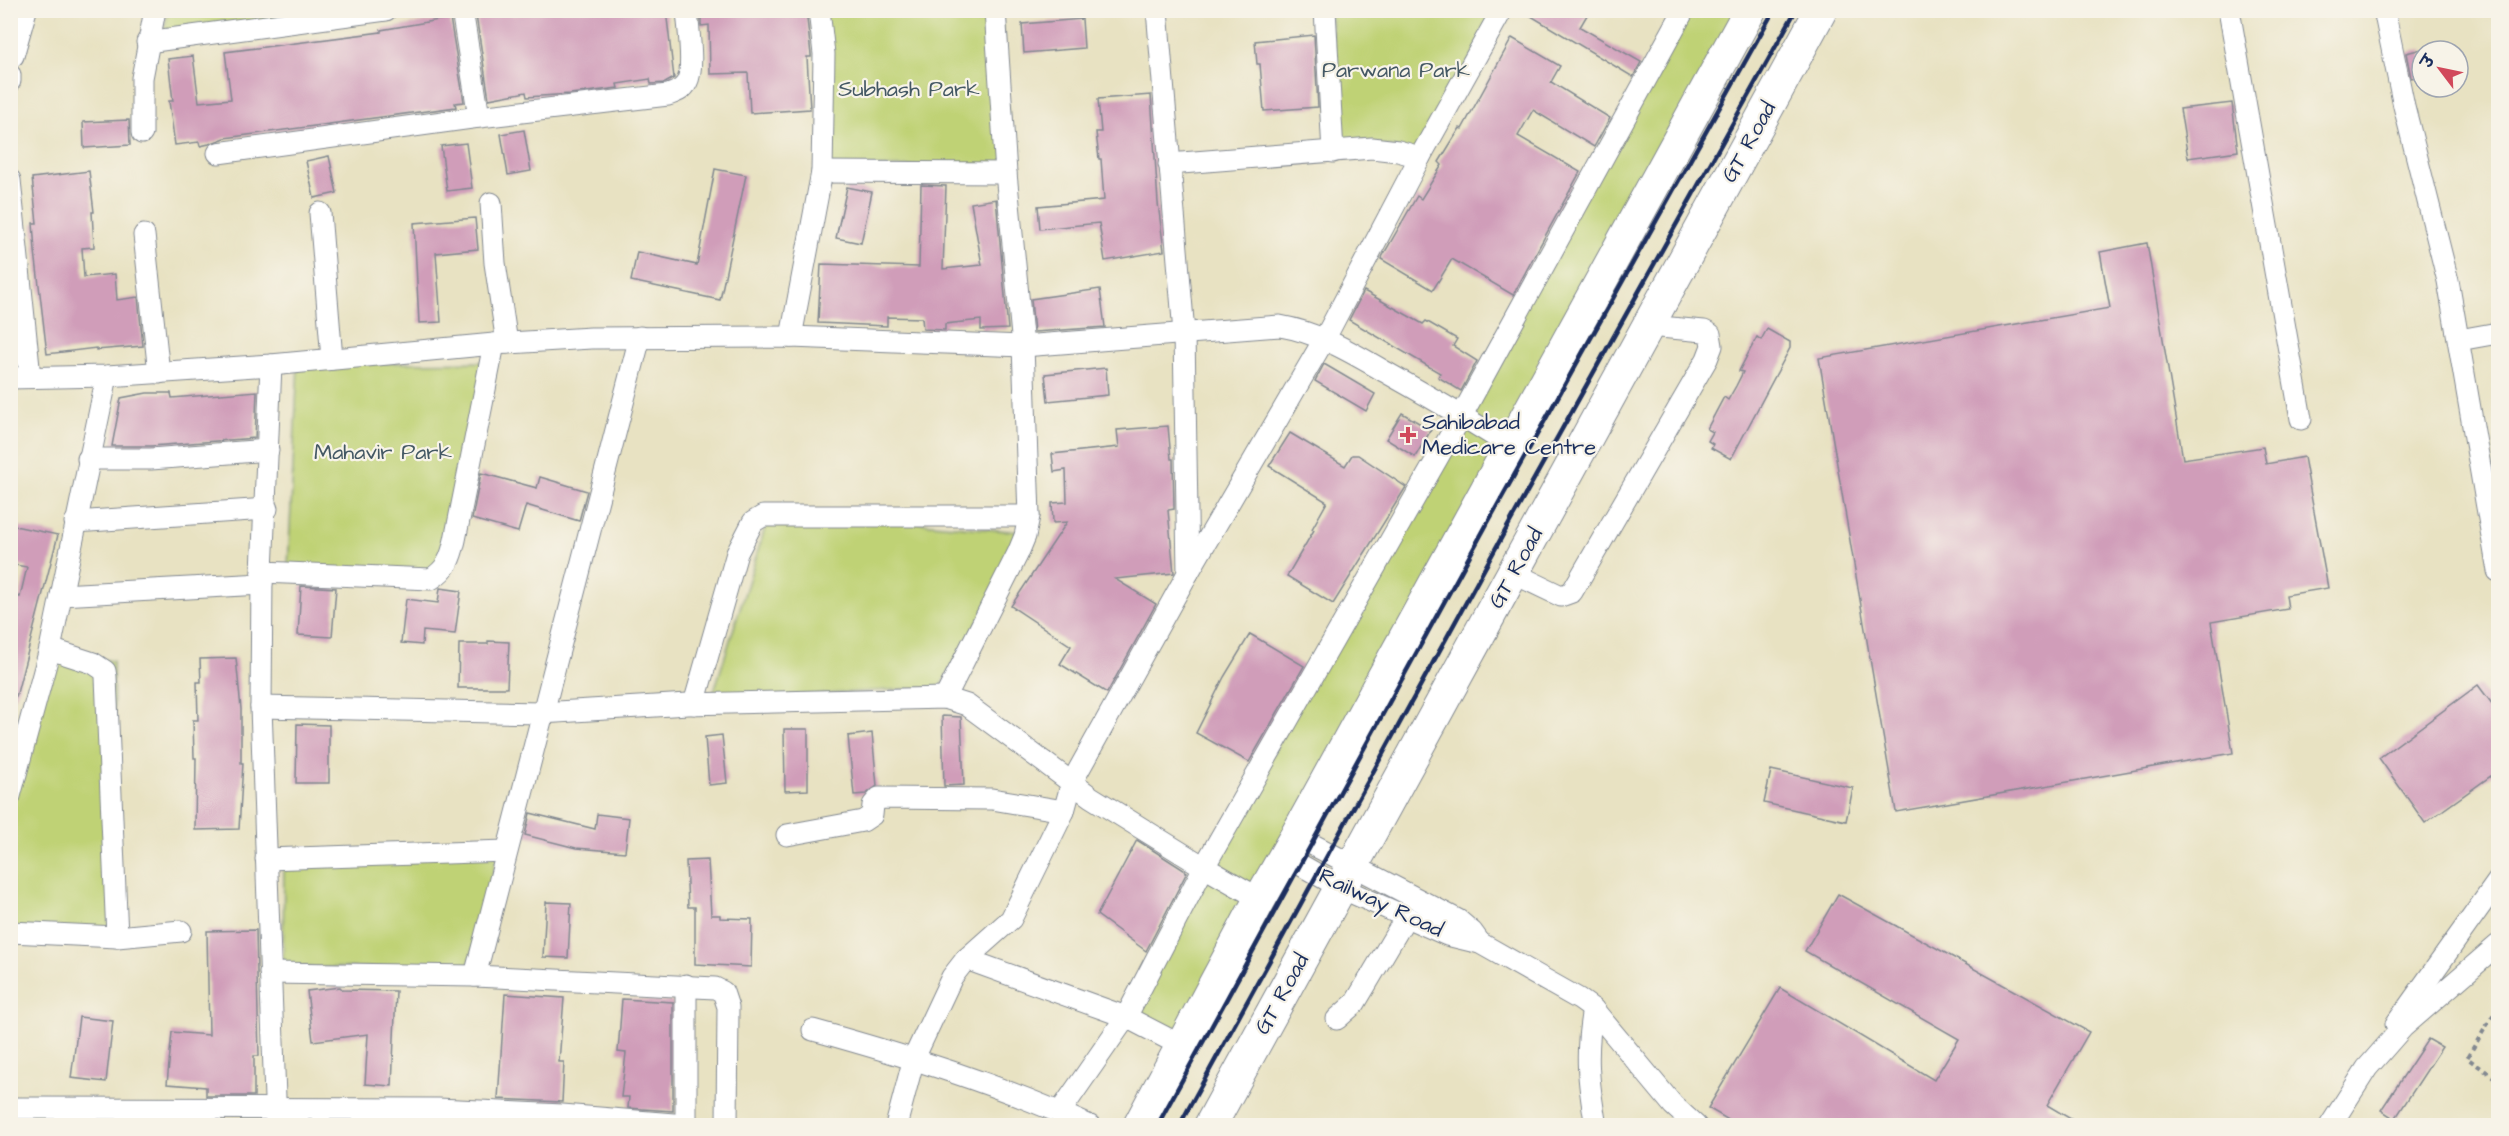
<svg xmlns="http://www.w3.org/2000/svg" width="2509" height="1136" viewBox="0 0 2509 1136" font-family="'Architects Daughter','Playpen Sans Deva',sans-serif">
	<style>
		.green { fill: #bfd275; stroke: #6d806a; stroke-width: 1.5 }
		.building { fill: #d09db9 }
		.lines { fill: none; stroke-linecap: round; stroke-linejoin: round }
		.minor-casing { stroke: #828890; stroke-width: 23 }
		.highway-casing { stroke: #828890; stroke-width: 34 }
		.path { stroke: #828890; stroke-width: 4; stroke-dasharray: 4.5 4.5; stroke-linecap: butt }
		.minor { stroke: #fff; stroke-width: 21 }
		.highway { stroke: #fff; stroke-width: 32 }
		.rail { stroke: #1b2f5e; stroke-width: 4.5 }
		.poi-dot { fill: #d1495b; stroke: #f7f3e8; stroke-width: 2 }
		.labels { text-anchor: middle; dominant-baseline: central; stroke-width: 4.5; stroke-linejoin: round; paint-order: stroke }
		.park-label { font-size: 22px; fill: #445864; stroke: #f7f3e8 }
		.street-label { font-size: 22px; fill: #1b2f5e; stroke: #f7f3e8 }
		.poi-label { font-size: 22px; fill: #1b2f5e; stroke: #f7f3e8; text-anchor: start }
	</style>
	<rect width="100%" height="100%" fill="#f7f3e8"/>
	<filter id="ink" filterUnits="userSpaceOnUse"><feTurbulence type="fractalNoise" baseFrequency=".0167" numOctaves="2"/><feDisplacementMap in="SourceGraphic" scale="12" xChannelSelector="R" yChannelSelector="G"/><feConvolveMatrix kernelMatrix="1 2 1 2 8 2 1 2 1" color-interpolation-filters="sRGB"/></filter>
	<filter id="wash" filterUnits="userSpaceOnUse"><feTurbulence type="fractalNoise" baseFrequency=".008" numOctaves="4" result="noise"/><feDisplacementMap in="SourceGraphic" scale="24" xChannelSelector="R" yChannelSelector="G"/><feGaussianBlur stdDeviation="1.35" result="paint"/><feColorMatrix in="noise" values="0 0 0 0 0 0 0 0 0 0 0 0 0 0 0 0 0 1.4 0 .05"/><feComposite in="paint" operator="in"/></filter>
	<g filter="url(#wash)">
		<rect width="100%" height="100%" fill="#e8e2c2"/>
		<g class="green">
			<path d="M168 11H312L161 43Z"/>
			<path d="M822 11H1001L1012 165 825 168Z"/>
			<path d="M1330 11H1497L1418 152 1342 138Z"/>
			<path d="M1683 11H1750L1184 1042 1127 1017Z"/>
			<path d="M496 362 445 575 288 567 298 364Z"/>
			<path d="M771 509 1029 533 940 687 711 701Z"/>
			<path d="M50 649 113 661 117 937 11 932V796Z"/>
			<path d="M499 849 468 969 283 967 284 852Z"/>
			<path d="M10 1108H47L45 1125H11Z"/>
		</g>
		<g id="blocks">
			<g class="building">
				<path d="M496 10H509L510 15 556 10H666L674 78 665 83 651 84 650 79 617 84 618 88 570 94 527 97 526 92 489 99 476 15Z"/>
				<path d="M701 10H806L811 55V57H807L810 109 750 113 748 73 710 74 709 25 701 26Z"/>
				<path d="M1521 10H1590L1580 27 1641 62 1633 77Z"/>
				<path d="M450 18 464 102 455 103 456 107 225 138 209 144 200 146 199 142 175 145 169 101H173L168 59 193 56 199 102 231 99 225 52 381 32V30Z"/>
				<path d="M1082 19 1084 48 1024 53 1022 24Z"/>
				<path d="M1314 35 1318 107 1264 111 1260 64H1257L1255 41Z"/>
				<path d="M1512 38 1560 66 1551 82 1610 118 1594 147 1533 110 1518 136 1580 172 1513 295 1452 259 1433 290 1381 259 1417 196 1421 199 1442 165 1439 162 1460 128 1462 129Z"/>
				<path d="M2422 49V76L2411 78 2406 53Z"/>
				<path d="M1151 95 1158 203 1164 251 1105 261 1099 223 1040 229 1038 206 1104 200 1101 159H1099L1096 132H1101L1098 99Z"/>
				<path d="M2232 103 2238 151 2188 158 2180 109Z"/>
				<path d="M129 120 130 145 84 148 83 122Z"/>
				<path d="M524 130 531 171 508 175 501 134Z"/>
				<path d="M466 143 472 188 447 191 441 146Z"/>
				<path d="M329 156 337 193 314 198 306 161Z"/>
				<path d="M715 169 746 175 720 300 631 281 637 252 697 265Z"/>
				<path d="M89 171 94 212H92L94 247 82 248 84 277 115 274 117 300 138 297 143 346 96 350V348L47 354 35 251 33 223H37L32 178Z"/>
				<path d="M921 185 946 186 943 269 982 265 971 203 996 199 1008 329 981 330V320L945 324V330L923 329 922 318 887 317V326L818 323 821 264 919 267Z"/>
				<path d="M847 187 872 192 861 243 836 238Z"/>
				<path d="M475 218 478 249 436 253 441 322 419 323 414 223Z"/>
				<path d="M2147 243 2183 459 2263 447 2266 464 2304 457 2328 588 2286 595 2288 609 2211 622 2233 753 1896 812 1819 358 2110 308 2100 252Z"/>
				<path d="M1100 289 1105 327 1034 332 1031 299Z"/>
				<path d="M1364 291 1423 324 1426 321 1457 339 1453 346 1477 361 1461 391 1438 377 1440 373 1349 320Z"/>
				<path d="M1767 329 1790 342V348L1731 459 1711 448 1713 444 1708 441 1713 432 1707 429 1724 397 1728 400 1736 386 1743 372 1739 371 1757 337 1761 340Z"/>
				<path d="M1324 364 1375 394 1366 411 1315 381Z"/>
				<path d="M1106 368 1108 395 1048 401 1045 374Z"/>
				<path d="M257 391 255 438 151 446H112L121 398 147 393H171L172 398Z"/>
				<path d="M1402 413 1431 430 1415 457 1386 439Z"/>
				<path d="M1168 426 1171 459H1173L1174 509 1168 510 1174 573 1115 579 1156 604 1107 693 1060 664 1071 646 1011 606 1067 522 1053 523 1052 503 1067 502 1066 470 1054 472 1052 454 1119 447 1117 430Z"/>
				<path d="M1290 433 1345 466 1352 455H1358L1406 487 1333 604 1287 576 1314 530 1312 529 1327 502 1269 466Z"/>
				<path d="M481 473 537 488 540 477 587 491 579 521 526 505 518 532 472 519Z"/>
				<path d="M10 525 58 535 16 697 10 696V595L20 597 27 567 10 564Z"/>
				<path d="M301 586 336 588 332 637 298 635Z"/>
				<path d="M440 588 461 591 455 634 423 631 422 645 401 643 406 599 438 603Z"/>
				<path d="M1250 634 1304 666 1249 762 1196 733 1224 677Z"/>
				<path d="M488 641 509 642 507 688H458L459 644H488Z"/>
				<path d="M236 658 241 709V763H243L239 829 195 830 196 758H194L193 720H198L197 682H201L200 659Z"/>
				<path d="M2478 685 2499 713V770L2425 823 2379 758Z"/>
				<path d="M942 716 961 717 964 785 944 786Z"/>
				<path d="M297 724 329 725V783H296Z"/>
				<path d="M784 729H808V790L785 791Z"/>
				<path d="M872 733 877 786 866 794 854 795 848 736Z"/>
				<path d="M722 735 727 783 709 785 705 737Z"/>
				<path d="M1771 770 1853 788 1846 821 1764 803Z"/>
				<path d="M530 813 595 829 597 814 629 818 625 852 576 848 525 835Z"/>
				<path d="M1137 840 1187 872 1146 951 1097 915Z"/>
				<path d="M708 860 711 915H720V918L752 919 751 967 695 964V907H688L686 861Z"/>
				<path d="M1838 894 2089 1032 2047 1105 2081 1125H1737L1708 1108 1780 988 1934 1080 1959 1039 1805 951Z"/>
				<path d="M546 902 571 903 568 958 543 957Z"/>
				<path d="M256 930 259 1056H254V1096H206V1087L167 1084 172 1032 209 1035 207 931Z"/>
				<path d="M340 987 343 990 396 991 392 1086 365 1084 368 1034 313 1041 307 991Z"/>
				<path d="M505 994 564 998 559 1062H564L562 1102 498 1099Z"/>
				<path d="M622 999 673 1002V1111L628 1108 629 1097H621L626 1053 618 1052Z"/>
				<path d="M79 1017 113 1021 106 1082 71 1078Z"/>
				<path d="M2428 1039 2442 1047 2395 1119 2381 1110Z"/>
			</g>
		</g>
	</g>
	<g filter="url(#ink)">
		<use href="#blocks" fill-opacity="0" stroke="#828890" stroke-width="1.5"/>
		<g class="lines">
			<defs>
				<g id="minor">
					<path d="M462 10 479 117"/>
					<path d="M1157 10 1184 333 1188 573"/>
					<path d="M1325 10 1333 152"/>
					<path d="M2229 10 2301 419"/>
					<path d="M2384 10 2404 106 2448 281 2498 571"/>
					<path d="M147 42 386 10"/>
					<path d="M13 56 26 10"/>
					<path d="M10 75V81"/>
					<path d="M142 133V78L155 10"/>
					<path d="M218 153 479 117 668 95C676 92 683 90 687 82 695 67 688 28 687 10"/>
					<path d="M1169 164 1372 148 1398 151 1420 157"/>
					<path d="M822 172 1006 173"/>
					<path d="M10 180 30 377"/>
					<path d="M491 203 495 263 507 343"/>
					<path d="M320 213 332 359"/>
					<path d="M144 235 159 373"/>
					<path d="M791 337 822 172 824 54 819 10"/>
					<path d="M2459 340 2498 333"/>
					<path d="M271 365 262 572 261 707 276 1126"/>
					<path d="M10 378 107 376 271 365 494 344 591 338 791 337 1023 346 1280 326C1321 333 1354 354 1389 374 1430 397 1471 420 1511 447"/>
					<path d="M88 459H151L268 450"/>
					<path d="M75 522 267 509"/>
					<path d="M262 572 431 579C447 569 451 558 455 540L494 344"/>
					<path d="M1513 573 1561 596 1572 592 1707 359 1712 346 1710 334 1704 331 1649 326"/>
					<path d="M61 595 262 584"/>
					<path d="M50 649 93 663 105 671 106 677 117 937"/>
					<path d="M945 698 1018 553 1025 536 1029 516 1023 346 1006 173 995 10"/>
					<path d="M694 704 737 553 753 522 763 516H1029"/>
					<path d="M261 707 541 713 688 704 945 698 967 705 1091 797 1204 867 1260 899"/>
					<path d="M10 796 50 649 107 376"/>
					<path d="M787 835 863 821 872 815 873 805 879 798 992 799 1064 811"/>
					<path d="M1296 836 1458 920 1472 932 1480 943"/>
					<path d="M1285 856 1341 888 1447 935 1480 943 1579 999 1593 1009 1673 1105 1696 1126"/>
					<path d="M266 859 506 851"/>
					<path d="M10 932 117 937 181 931"/>
					<path d="M966 959 1126 1017 1182 1046"/>
					<path d="M270 973 475 976 715 988 723 992 728 1007 727 1126"/>
					<path d="M475 976 640 337"/>
					<path d="M1593 1009C1585 1052 1588 1082 1596 1126"/>
					<path d="M1337 1019 1355 1003 1406 917"/>
					<path d="M2396 1024 2498 881"/>
					<path d="M813 1030C907 1056 1001 1085 1090 1126"/>
					<path d="M10 1108 438 1109 562 1115 686 1125"/>
					<path d="M1060 1112 1126 1017 1204 867 1462 415 1684 10"/>
					<path d="M686 1126V985"/>
					<path d="M896 1126 914 1058 952 977 966 959 1011 919 1064 811 1072 782 1188 573 1325 338 1420 157 1502 10"/>
					<path d="M2330 1126 2367 1068 2403 1027 2498 945"/>
				</g>
				<g id="highway">
					<path d="M1139 1126 1260 899 1296 836 1750 10"/>
					<path d="M1210 1126 1821 10"/>
				</g>
			</defs>
			<use href="#minor" class="minor-casing"/>
			<use href="#highway" class="highway-casing"/>
			<path class="path" d="M2498 1007 2467 1058 2498 1080"/>
			<use href="#minor" class="minor"/>
			<use href="#highway" class="highway"/>
			<g class="rail">
				<path d="M1157 1126 1487 524 1774 10"/>
				<path d="M1179 1126 1504 533 1796 10"/>
			</g>
		</g>
	</g>
	<path class="poi-dot" d="M1405 426h6v6h6v6h-6v6h-6v-6h-6v-6h6z"/>
	<g class="labels">
		<g class="park-label">
			<text x="1396" y="70">Parwana Park</text>
			<text x="909" y="89">Subhash Park</text>
			<text x="383" y="452">Mahavir Park</text>
		</g>
		<g class="street-label">
			<text transform="translate(1749 142) rotate(-61)">GT Road</text>
			<text transform="translate(1516 568) rotate(-61)">GT Road</text>
			<text transform="translate(1381 903) rotate(25)">Railway Road</text>
			<text transform="translate(1282 994) rotate(-61)">GT Road</text>
		</g>
		<g class="poi-label">
			<text x="1422" y="422">Sahibabad<tspan x="1422" dy="25">Medicare Centre</tspan></text>
		</g>
	</g>
	<rect width="2509" height="1136" fill="none" stroke="#f7f3e8" stroke-width="36"/>
	<g transform="translate(2440 69) rotate(302)"><circle r="28" fill="#f7f3e8" stroke="#9fa5b1" stroke-width="1.5"/>
	<path d="M0-4.5L10 22L0 15L-10 22Z" fill="#d1495b"/>
	<text y="-9" font-size="16" font-weight="bold" text-anchor="middle" fill="#1b2f5e">उ</text>
	</g>
</svg>
